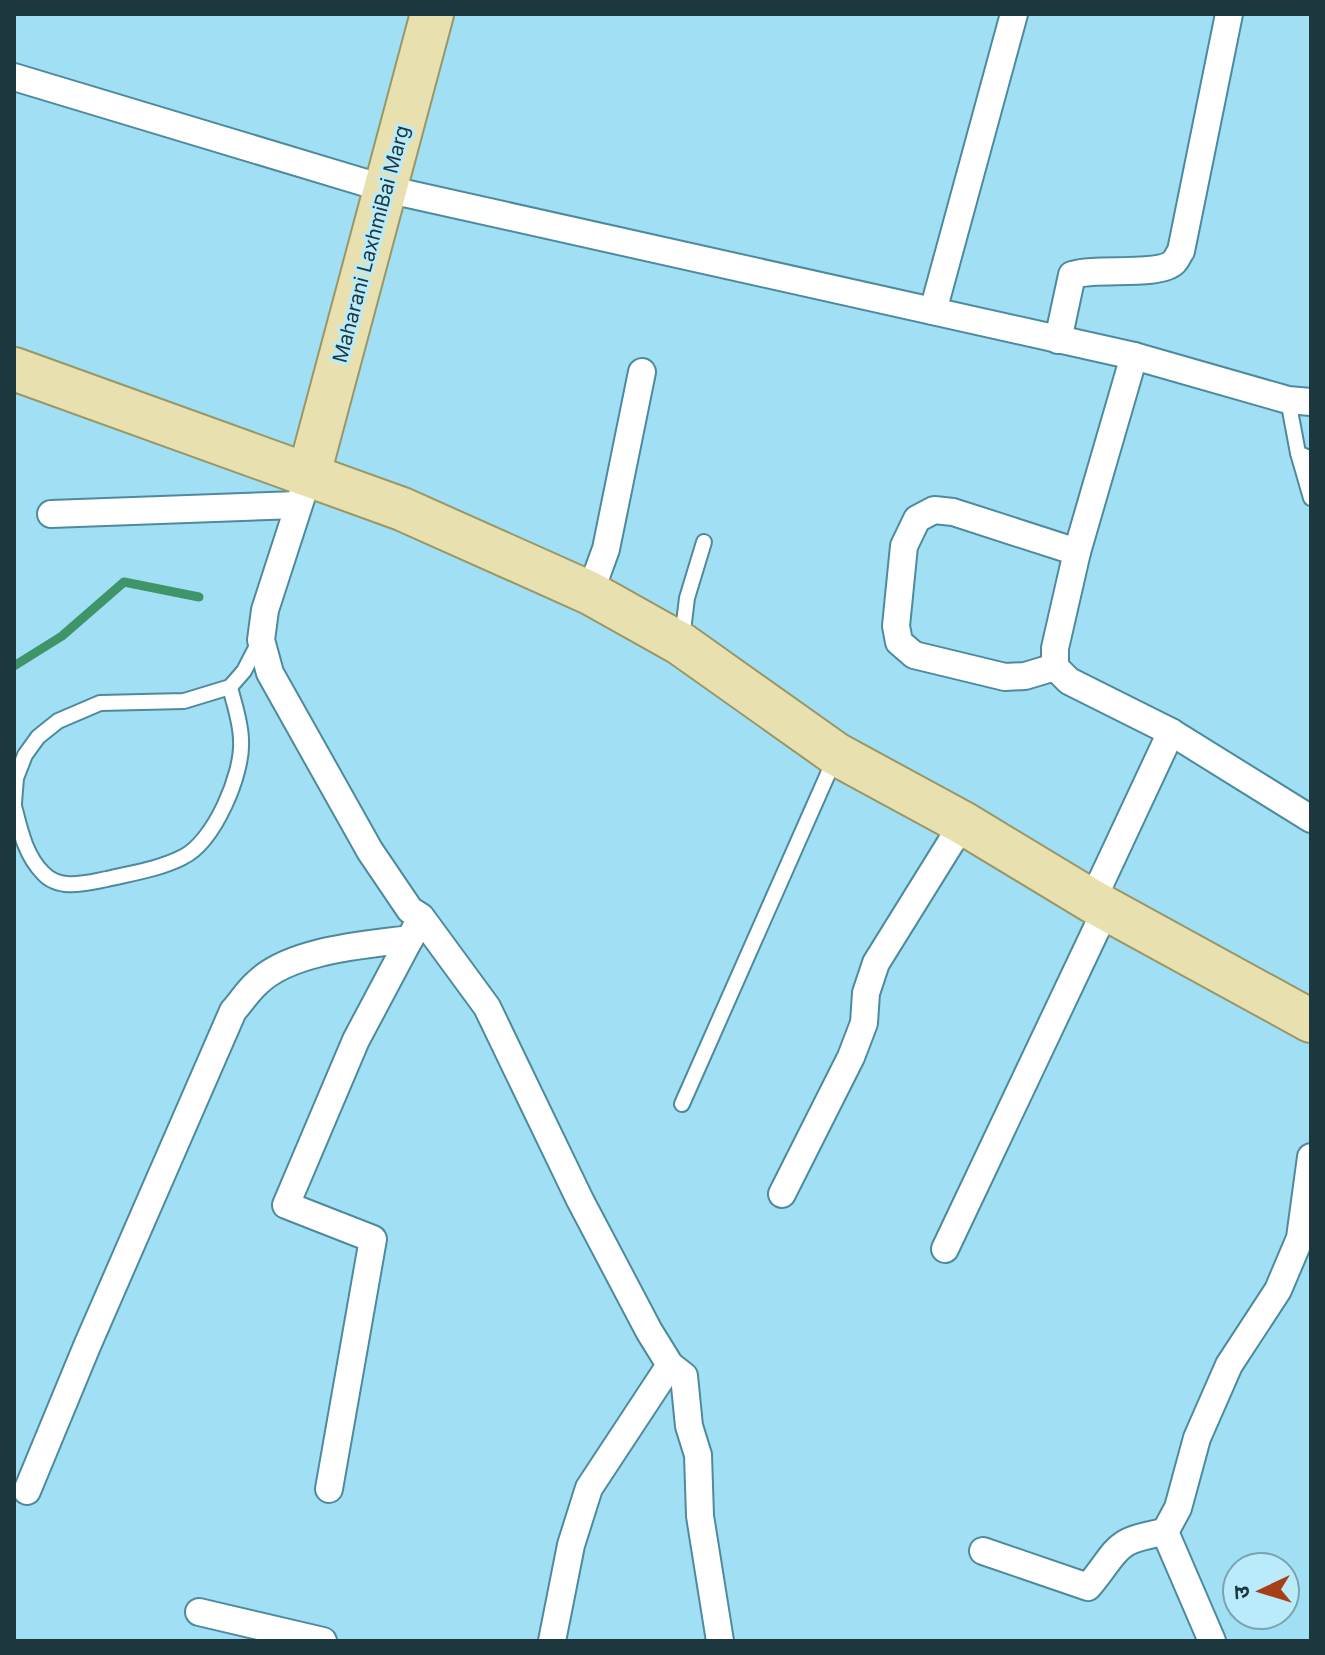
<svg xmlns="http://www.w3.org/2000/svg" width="1325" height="1655" viewBox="0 0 1325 1655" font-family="Inter,'Noto Sans Devanagari',sans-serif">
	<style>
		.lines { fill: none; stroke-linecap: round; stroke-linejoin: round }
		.stream { stroke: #3f946a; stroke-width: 9 }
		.service-casing { stroke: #4d8a9c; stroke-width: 18 }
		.minor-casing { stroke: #4d8a9c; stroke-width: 30 }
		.primary-casing { stroke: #989766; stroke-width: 46 }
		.service { stroke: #fff; stroke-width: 14 }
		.minor { stroke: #fff; stroke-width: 26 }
		.primary { stroke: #e9e0b0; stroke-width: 42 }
		.labels { text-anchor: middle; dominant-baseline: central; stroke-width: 6; stroke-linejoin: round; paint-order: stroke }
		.street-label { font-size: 20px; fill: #1d373f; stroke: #b9ebfb }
	</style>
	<rect width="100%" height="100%" fill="#a1e0f4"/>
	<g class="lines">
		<path class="stream" d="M14 666 62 636 124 582 199 597"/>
		<defs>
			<g id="service">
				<path d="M1288 400 1298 453 1311 459"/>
				<path d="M1298 453 1311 498"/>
				<path d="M682 639 687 598 704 542"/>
				<path d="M14 803 16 778 25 755 38 737 58 721 100 703 184 701 230 687 244 671 260 640"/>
				<path d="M14 806C20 829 25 855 43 873 59 891 86 883 107 879 132 873 160 869 183 857 214 842 243 774 241 741 241 722 234 704 230 687"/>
				<path d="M682 1104 835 758"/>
			</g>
			<g id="minor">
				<path d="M14 77 386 189 1134 356 1288 400 1311 402"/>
				<path d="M933 311 1014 14"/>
				<path d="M1058 340 1072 275C1097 267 1159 277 1174 262 1177 259 1178 255 1181 251L1229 14"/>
				<path d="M1134 356 1077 552 1055 648V667L1069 681 1171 732"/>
				<path d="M309 474 265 610 261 640 270 673 370 851 410 910 421 917 487 1007 580 1200 649 1331 670 1365 684 1376 689 1426 698 1455 700 1516 720 1641"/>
				<path d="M51 514 298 505"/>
				<path d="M590 593 606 549 642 372"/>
				<path d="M1055 667 1025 676 1005 677 914 655 899 642 896 626 904 546 917 519 934 510 953 512 1077 552"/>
				<path d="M1092 901 1171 732 1311 819"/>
				<path d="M782 1194 851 1057 864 1023 866 993 876 963 963 823"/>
				<path d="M945 1249 1106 909"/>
				<path d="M329 1489 373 1239 286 1205 356 1040 415 929"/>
				<path d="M27 1491 87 1346 233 1011C241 1002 248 991 257 983 290 950 365 945 410 939"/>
				<path d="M1165 1532 1178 1508 1197 1438 1229 1365 1278 1290 1300 1238 1311 1157"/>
				<path d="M1165 1532 1212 1641"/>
				<path d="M983 1551 1088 1587C1120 1549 1111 1541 1165 1532"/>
				<path d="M199 1612 323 1641"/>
				<path d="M552 1641 571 1545 589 1488 670 1365"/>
			</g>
			<g id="primary">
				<path d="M14 369 402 509 590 593 681 644 836 754 963 823 1092 901 1311 1021"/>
				<path d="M309 474 432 14"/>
			</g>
		</defs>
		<use href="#service" class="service-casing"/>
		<use href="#minor" class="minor-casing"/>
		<use href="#primary" class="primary-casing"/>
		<use href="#service" class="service"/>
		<use href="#minor" class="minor"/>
		<use href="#primary" class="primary"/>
	</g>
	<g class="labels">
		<g class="street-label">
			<text transform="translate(371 244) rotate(-75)">Maharani LaxhmiBai Marg</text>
		</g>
	</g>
	<rect width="1325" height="1655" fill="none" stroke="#1d373f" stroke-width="32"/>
	<g transform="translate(1261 1591) rotate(266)"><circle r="38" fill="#b9ebfb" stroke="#7ba3b0" stroke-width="2"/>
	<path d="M0-6L14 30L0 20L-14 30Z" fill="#a53f18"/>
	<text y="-12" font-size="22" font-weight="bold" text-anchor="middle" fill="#1d373f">उ</text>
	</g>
</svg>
